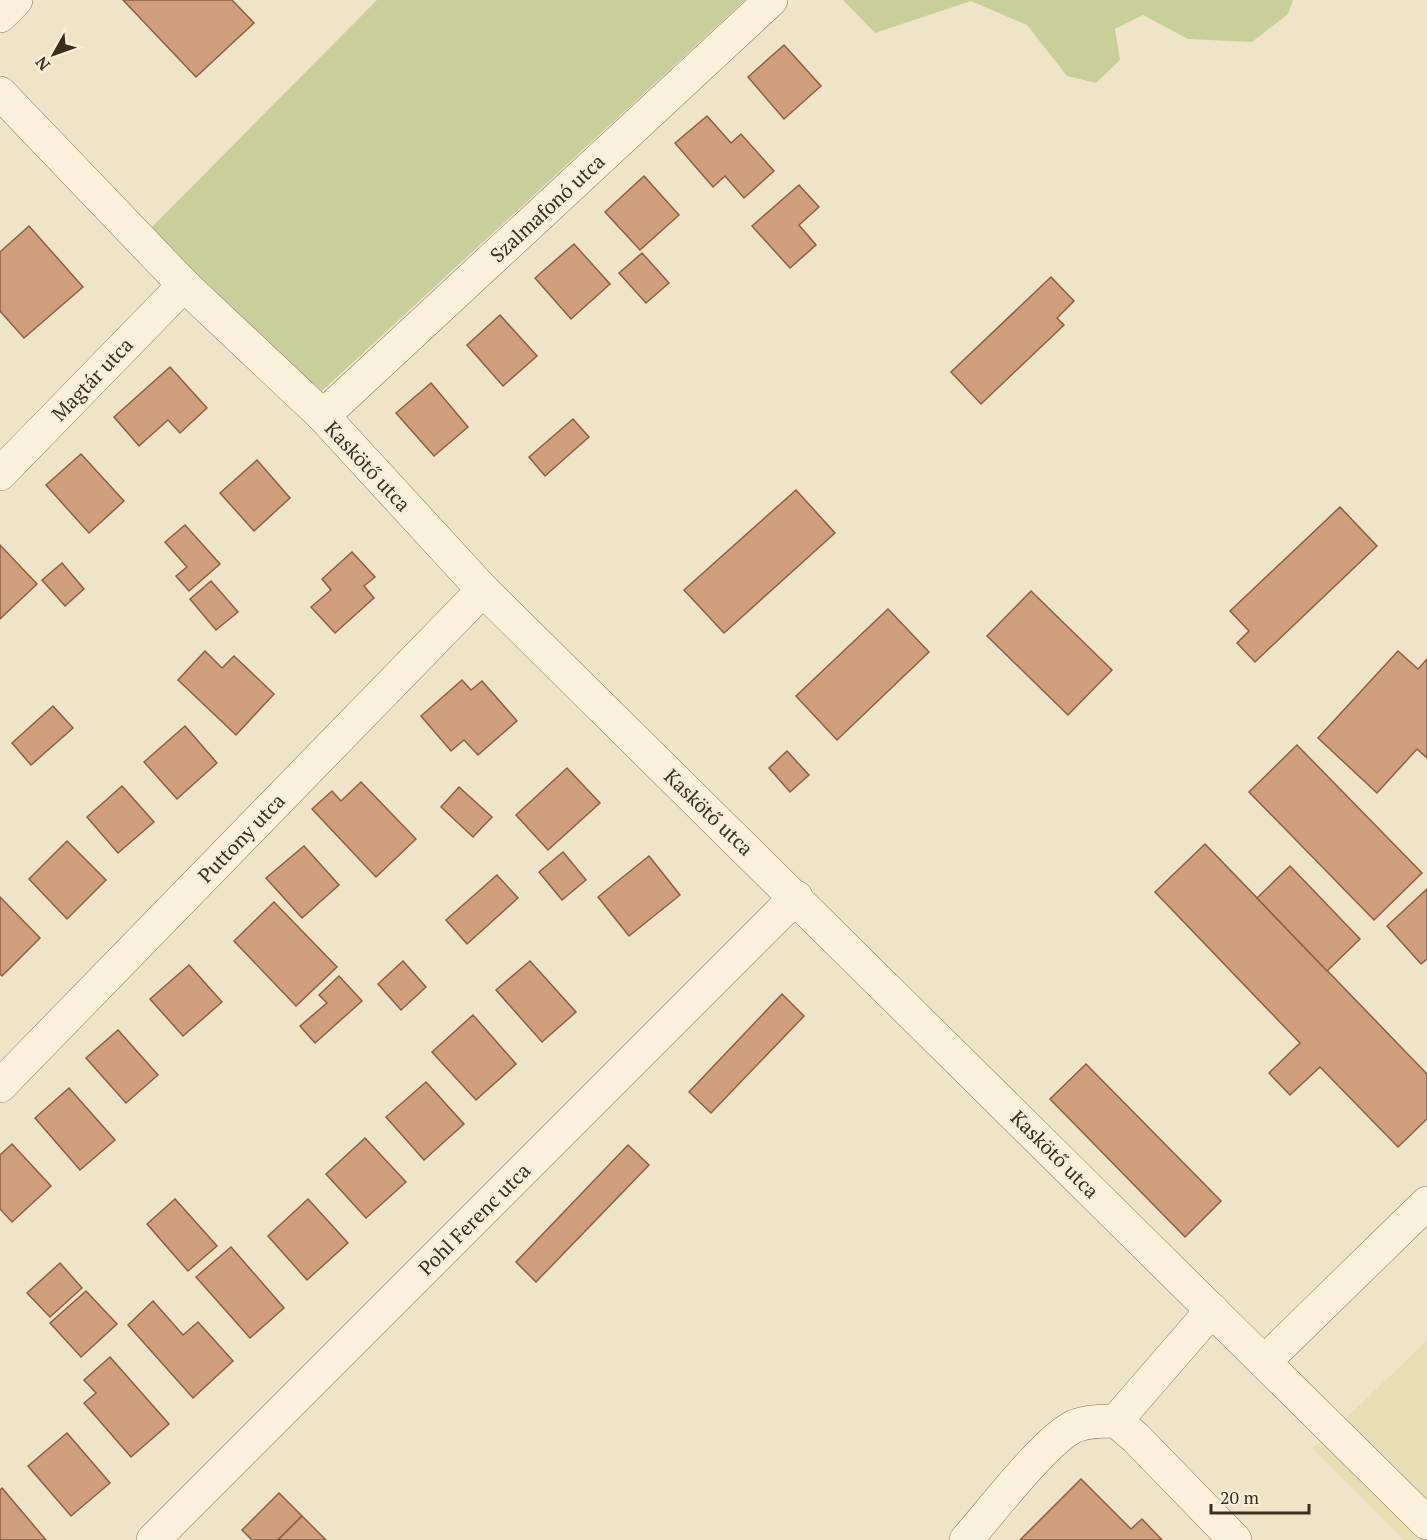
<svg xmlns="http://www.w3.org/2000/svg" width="1427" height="1540" viewBox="0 0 1427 1540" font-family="'PT Serif',serif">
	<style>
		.farmland { fill: #e6deb5 }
		.green { fill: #c9cf9b }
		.building { fill: #cf9f7d; stroke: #8d5f41; stroke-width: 1.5 }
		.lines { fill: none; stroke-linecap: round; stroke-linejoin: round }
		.minor-casing { stroke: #8d765c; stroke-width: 34 }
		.minor { stroke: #faf1dc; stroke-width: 33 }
		.labels { text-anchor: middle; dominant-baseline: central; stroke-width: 5; stroke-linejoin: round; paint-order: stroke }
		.street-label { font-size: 20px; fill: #3d2e20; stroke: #f7eed8 }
	</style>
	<rect width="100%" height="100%" fill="#f0e4c8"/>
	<path class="farmland" d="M1427 1341V1540H1404L1313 1449Z"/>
	<g class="green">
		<path d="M377 0H745L310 402 143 236Z"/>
		<path d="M843 0H1293L1288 14 1252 42 1188 39 1143 15 1115 29 1120 60 1096 83 1067 76 1027 25 971 1 875 33Z"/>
	</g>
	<g class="building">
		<path d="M123 0H232L254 23 196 77Z"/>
		<path d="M784 45 821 86 784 119 748 77Z"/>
		<path d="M707 116 731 143 741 134 774 171 744 198 725 176 713 187 675 143Z"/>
		<path d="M644 176 679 215 640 250 605 212Z"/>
		<path d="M799 185 819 207 799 225 816 245 790 268 752 226Z"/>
		<path d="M29 226 83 287 24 338 0 311V252Z"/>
		<path d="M574 244 610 284 571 319 535 278Z"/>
		<path d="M642 253 669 283 646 303 619 273Z"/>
		<path d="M1051 277 1074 301 1057 318 1064 325 981 404 951 372Z"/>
		<path d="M500 315 537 356 503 386 467 345Z"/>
		<path d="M170 367 207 408 180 433 168 420 139 446 114 417Z"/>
		<path d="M431 383 468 427 434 456 396 413Z"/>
		<path d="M573 419 589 437 545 476 529 457Z"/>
		<path d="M81 454 124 501 89 533 46 485Z"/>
		<path d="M257 460 290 498 254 531 220 493Z"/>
		<path d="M796 490 835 533 724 633 684 590Z"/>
		<path d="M1340 507 1377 546 1255 662 1237 643 1249 631 1230 611Z"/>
		<path d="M185 525 220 564 189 591 176 576 187 567 165 542Z"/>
		<path d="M0 545 37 584 0 619Z"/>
		<path d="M352 552 375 577 364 586 374 598 335 633 311 607 331 590 322 579Z"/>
		<path d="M62 563 84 589 65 606 42 580Z"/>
		<path d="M211 581 238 612 216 630 190 599Z"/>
		<path d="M1031 591 1112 670 1068 715 987 636Z"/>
		<path d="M888 609 929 652 837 740 796 696Z"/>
		<path d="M205 651 222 668 234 656 274 694 236 735 178 680Z"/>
		<path d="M1398 651 1418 669 1427 659V758L1417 749 1377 793 1318 738Z"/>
		<path d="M462 680 471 690 482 681 517 721 478 755 464 740 451 751 421 716Z"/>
		<path d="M53 706 73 728 31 765 12 743Z"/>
		<path d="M185 726 217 763 177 799 144 762Z"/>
		<path d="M1297 745 1422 873 1374 920 1249 792Z"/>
		<path d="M787 751 809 775 790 792 769 768Z"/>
		<path d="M567 768 600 803 548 850 516 815Z"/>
		<path d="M361 782 416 839 376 877 312 809 332 791 341 801Z"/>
		<path d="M122 786 154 822 118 853 87 817Z"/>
		<path d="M459 787 492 817 473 837 441 807Z"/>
		<path d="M67 841 106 880 67 919 29 879Z"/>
		<path d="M1205 844 1427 1074V1119L1398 1147 1320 1067 1290 1095 1269 1073 1300 1043 1155 892Z"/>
		<path d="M304 846 339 885 302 918 266 878Z"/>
		<path d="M563 852 586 880 562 900 539 872Z"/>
		<path d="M649 856 680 895 629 936 598 897Z"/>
		<path d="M1290 866 1360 939 1327 971 1257 898Z"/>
		<path d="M497 875 518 898 467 944 446 920Z"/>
		<path d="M1427 889V959L1421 964 1387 926Z"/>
		<path d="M0 897 40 938 2 976 0 974Z"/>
		<path d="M274 902 337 967 296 1006 234 941Z"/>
		<path d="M403 961 426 987 401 1010 378 984Z"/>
		<path d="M530 961 576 1012 542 1042 496 990Z"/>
		<path d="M189 965 222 1002 183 1036 150 999Z"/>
		<path d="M339 976 362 1001 315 1043 300 1026 327 1003 319 995Z"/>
		<path d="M782 994 804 1016 711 1113 689 1092Z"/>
		<path d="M473 1015 516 1064 476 1100 432 1052Z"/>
		<path d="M118 1030 158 1075 126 1103 86 1058Z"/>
		<path d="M1086 1064 1221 1201 1185 1237 1050 1099Z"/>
		<path d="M426 1082 464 1124 424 1160 386 1117Z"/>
		<path d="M69 1088 115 1140 80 1170 35 1118Z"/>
		<path d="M365 1138 406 1182 366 1218 326 1174Z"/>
		<path d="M12 1144 51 1186 12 1222 0 1209V1155Z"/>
		<path d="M628 1145 649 1165 536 1282 516 1262Z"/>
		<path d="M175 1199 217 1246 188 1271 147 1224Z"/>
		<path d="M308 1199 348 1243 307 1280 268 1236Z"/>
		<path d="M231 1247 284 1308 250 1338 196 1277Z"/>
		<path d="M60 1263 82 1288 50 1317 27 1293Z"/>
		<path d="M86 1291 117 1324 81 1357 50 1323Z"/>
		<path d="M153 1301 183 1335 198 1322 233 1361 193 1398 128 1325Z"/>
		<path d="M110 1357 169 1424 131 1457 84 1403 96 1393 84 1380Z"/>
		<path d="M67 1433 110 1483 71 1516 28 1466Z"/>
		<path d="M1081 1479 1131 1529 1142 1519 1162 1540H1020Z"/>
		<path d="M2 1488 46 1540H0V1490Z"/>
		<path d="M279 1493 302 1516 278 1540H252L242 1530Z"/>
		<path d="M302 1516 326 1540H278Z"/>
	</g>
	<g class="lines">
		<defs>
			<g id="minor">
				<path d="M0 16 16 0"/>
				<path d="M0 93 184 285 323 416 483 590 1427 1523"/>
				<path d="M323 416 771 0"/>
				<path d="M0 474 184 285"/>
				<path d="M0 1086 483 590"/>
				<path d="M1264 1362 1427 1203"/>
				<path d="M1116 1421 1212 1310"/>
				<path d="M153 1540 796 897"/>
				<path d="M966 1540C990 1513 1046 1439 1075 1426 1088 1421 1102 1421 1116 1421L1136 1438 1235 1540"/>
			</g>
		</defs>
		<use href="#minor" class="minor-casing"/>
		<use href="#minor" class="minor"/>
	</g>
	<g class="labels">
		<g class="street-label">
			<text transform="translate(547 208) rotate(-43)">Szalmafonó utca</text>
			<text transform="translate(92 379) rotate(-46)">Magtár utca</text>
			<text transform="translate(368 466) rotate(47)">Kaskötő utca</text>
			<text transform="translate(709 812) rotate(44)">Kaskötő utca</text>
			<text transform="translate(241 838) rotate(-46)">Puttony utca</text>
			<text transform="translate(1055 1154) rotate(45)">Kaskötő utca</text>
			<text transform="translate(474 1219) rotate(-45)">Pohl Ferenc utca</text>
		</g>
	</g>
	<g transform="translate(54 54) rotate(230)" stroke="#f7eed8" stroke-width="4.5" paint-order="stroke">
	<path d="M0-4.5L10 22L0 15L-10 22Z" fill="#3d2e20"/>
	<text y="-9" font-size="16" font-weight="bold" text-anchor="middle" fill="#3d2e20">N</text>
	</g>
	<path d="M1211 1504v9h98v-9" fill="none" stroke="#3d2e20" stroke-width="3"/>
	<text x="1220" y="1504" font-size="18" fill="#3d2e20" stroke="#f7eed8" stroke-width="4.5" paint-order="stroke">20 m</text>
</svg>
